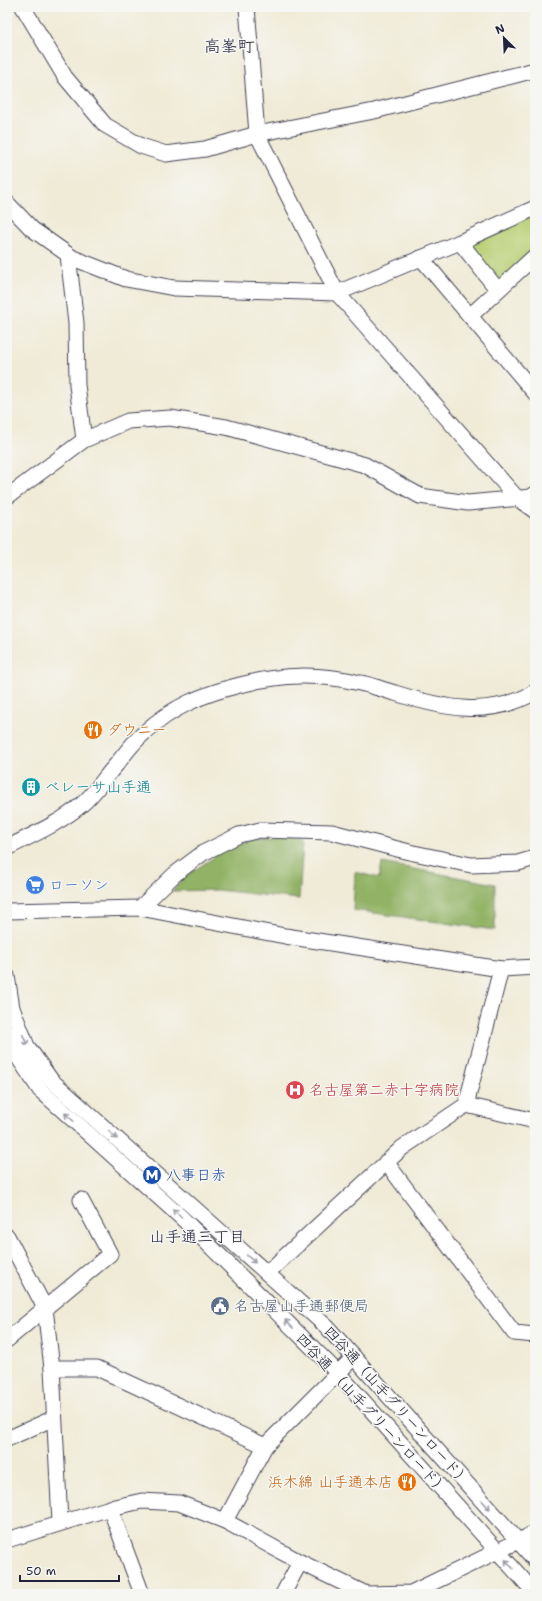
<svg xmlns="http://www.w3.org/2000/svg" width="542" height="1601" viewBox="0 0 542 1601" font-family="'Shantell Sans','Klee One',sans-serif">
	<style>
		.green { fill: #b8cf73; stroke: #6d7857 }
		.forest { fill: #92b265; stroke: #5a6a50 }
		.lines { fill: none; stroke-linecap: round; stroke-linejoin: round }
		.minor-casing { stroke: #414052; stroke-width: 17 }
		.minor { stroke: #fff; stroke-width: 15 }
		.oneway { stroke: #9c9ca7 }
		.labels { text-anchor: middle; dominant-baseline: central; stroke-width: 3; stroke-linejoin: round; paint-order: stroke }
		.food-label { font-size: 15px; fill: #c56008; stroke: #f6f6f2; text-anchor: start }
		.culture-label { font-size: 15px; fill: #0d838f; stroke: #f6f6f2; text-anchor: start }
		.shop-label { font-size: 15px; fill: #366cbe; stroke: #f6f6f2; text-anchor: start }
		.health-label { font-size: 15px; fill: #be3a42; stroke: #f6f6f2; text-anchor: start }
		.transit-label { font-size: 15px; fill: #164399; stroke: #f6f6f2; text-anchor: start }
		.service-label { font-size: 15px; fill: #4e5e75; stroke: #f6f6f2; text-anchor: start }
		.street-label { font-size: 15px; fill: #22223b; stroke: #f6f6f2 }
		.neighbourhood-label { font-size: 16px; fill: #22223b; stroke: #f6f6f2 }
		.quarter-label { font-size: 17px; fill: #22223b; stroke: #f6f6f2 }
	</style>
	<rect width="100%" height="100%" fill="#f6f6f2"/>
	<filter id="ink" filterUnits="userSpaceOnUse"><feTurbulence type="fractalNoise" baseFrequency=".025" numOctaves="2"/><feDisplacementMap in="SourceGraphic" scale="8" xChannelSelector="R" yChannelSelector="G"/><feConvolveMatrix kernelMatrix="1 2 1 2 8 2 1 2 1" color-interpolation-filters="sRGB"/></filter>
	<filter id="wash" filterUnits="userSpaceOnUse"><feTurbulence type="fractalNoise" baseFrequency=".012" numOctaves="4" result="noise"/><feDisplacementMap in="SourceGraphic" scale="16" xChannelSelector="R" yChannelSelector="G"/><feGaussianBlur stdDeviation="0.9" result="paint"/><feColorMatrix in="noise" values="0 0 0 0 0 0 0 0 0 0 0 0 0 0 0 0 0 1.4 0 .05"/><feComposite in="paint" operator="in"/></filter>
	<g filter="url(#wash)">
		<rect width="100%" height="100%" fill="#f0ebd7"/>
		<path class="green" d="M535 215V249L498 283 476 252 473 246 476 241Z"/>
		<g class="forest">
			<path d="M277 836 295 839 303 842 299 899 217 890 172 891 187 875 231 846 250 839Z"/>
			<path d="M382 863 495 884V930L353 910 355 872 379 878Z"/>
		</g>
	</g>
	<g filter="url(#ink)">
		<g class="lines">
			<defs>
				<g id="minor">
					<path d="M23 7 65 77 105 125 141 146 166 154 205 149 257 134 374 111 535 70"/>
					<path d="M247 7 257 134 337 293 517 498 535 511"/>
					<path d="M7 203 32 229 73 258 126 279 174 288 337 293 460 242 535 208"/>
					<path d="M460 242 497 289"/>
					<path d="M68 255 76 323 77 385 84 440"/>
					<path d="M421 258 535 393"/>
					<path d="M470 316 535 256"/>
					<path d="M7 497 84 440 128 421 170 418 226 427 365 465 420 496 468 503 531 497 535 494"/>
					<path d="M7 848C32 835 58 824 80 806 94 795 104 778 116 765 125 754 133 742 144 733 172 707 203 694 240 685 282 674 318 673 360 683 372 685 383 690 395 693 442 708 489 719 535 692"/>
					<path d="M140 908 175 874 203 853 239 835 260 830 332 832 409 852 471 865 518 863 535 858"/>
					<path d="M7 911 140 908 285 936 501 969 535 967"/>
					<path d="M7 976 12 1008 27 1046 51 1080 327 1327 535 1560"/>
					<path d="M7 1033 16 1054 40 1090 183 1219 338 1373 535 1593"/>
					<path d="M466 1105 535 1121"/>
					<path d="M386 1162 514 1333 535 1335"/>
					<path d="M7 1236 45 1308 52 1368 60 1522"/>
					<path d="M267 1273 402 1148 466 1105 501 969"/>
					<path d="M7 1340 110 1254 81 1200"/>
					<path d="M52 1368H97L265 1446"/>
					<path d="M7 1439 54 1418"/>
					<path d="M110 1508 142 1594"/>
					<path d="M225 1521 265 1446 354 1357"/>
					<path d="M7 1540 110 1508 142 1501 179 1503 225 1521 300 1562 366 1594 411 1593 535 1533"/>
					<path d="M283 1594 300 1562"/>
				</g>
			</defs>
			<use href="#minor" class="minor-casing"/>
			<use href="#minor" class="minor"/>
		</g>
		<defs><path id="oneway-shaft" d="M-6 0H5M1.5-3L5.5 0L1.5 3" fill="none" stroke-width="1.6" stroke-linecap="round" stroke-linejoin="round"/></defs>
		<g class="oneway">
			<use href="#oneway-shaft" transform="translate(25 1040) rotate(67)"/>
			<use href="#oneway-shaft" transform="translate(69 1117) rotate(-138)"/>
			<use href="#oneway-shaft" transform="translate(113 1135) rotate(42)"/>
			<use href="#oneway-shaft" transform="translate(177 1213) rotate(-138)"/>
			<use href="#oneway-shaft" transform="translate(251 1259) rotate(42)"/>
			<use href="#oneway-shaft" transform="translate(289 1324) rotate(-135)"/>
			<use href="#oneway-shaft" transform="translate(486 1505) rotate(48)"/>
			<use href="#oneway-shaft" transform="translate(509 1564) rotate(-132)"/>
		</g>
	</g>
	<defs>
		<symbol id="restaurant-disc" viewBox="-11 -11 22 22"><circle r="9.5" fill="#e8710a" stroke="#f6f6f2"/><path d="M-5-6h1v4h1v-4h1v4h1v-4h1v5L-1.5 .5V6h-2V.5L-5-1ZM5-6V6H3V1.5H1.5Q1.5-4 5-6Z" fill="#fff"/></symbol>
		<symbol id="building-disc" viewBox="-11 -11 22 22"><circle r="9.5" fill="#0f9aa8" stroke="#f6f6f2"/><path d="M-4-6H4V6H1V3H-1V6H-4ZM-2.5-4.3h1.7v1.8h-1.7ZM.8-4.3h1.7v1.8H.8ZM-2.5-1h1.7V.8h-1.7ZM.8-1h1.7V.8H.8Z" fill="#fff"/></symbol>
		<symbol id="supermarket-disc" viewBox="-11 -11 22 22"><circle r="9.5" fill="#3f7fe0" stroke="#f6f6f2"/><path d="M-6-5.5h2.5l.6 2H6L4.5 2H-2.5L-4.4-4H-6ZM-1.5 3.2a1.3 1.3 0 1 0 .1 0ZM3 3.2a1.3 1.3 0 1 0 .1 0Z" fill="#fff"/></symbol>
		<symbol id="hospital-disc" viewBox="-11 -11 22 22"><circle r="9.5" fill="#e0444e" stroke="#f6f6f2"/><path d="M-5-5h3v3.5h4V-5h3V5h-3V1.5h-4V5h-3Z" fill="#fff"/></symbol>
		<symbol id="metro-disc" viewBox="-11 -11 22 22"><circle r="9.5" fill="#1a4fb4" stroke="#f6f6f2"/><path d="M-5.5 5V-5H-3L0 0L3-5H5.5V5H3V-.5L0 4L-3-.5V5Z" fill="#fff"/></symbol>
		<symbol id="civic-disc" viewBox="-11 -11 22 22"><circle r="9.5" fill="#5c6f8a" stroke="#f6f6f2"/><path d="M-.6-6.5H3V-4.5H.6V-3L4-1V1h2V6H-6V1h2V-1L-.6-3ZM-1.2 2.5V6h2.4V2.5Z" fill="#fff"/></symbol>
	</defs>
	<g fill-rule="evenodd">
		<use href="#restaurant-disc" x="82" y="719" width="22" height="22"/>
		<use href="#building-disc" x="20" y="776" width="22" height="22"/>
		<use href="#supermarket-disc" x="24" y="874" width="22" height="22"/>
		<use href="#hospital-disc" x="284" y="1079" width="22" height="22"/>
		<use href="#metro-disc" x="141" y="1164" width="22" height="22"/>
		<use href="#civic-disc" x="209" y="1295" width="22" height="22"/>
		<use href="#restaurant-disc" x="396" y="1471" width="22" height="22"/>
	</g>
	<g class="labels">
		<g class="food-label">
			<text x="107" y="730">ダウニー</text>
			<text x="393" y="1482" text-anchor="end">浜木綿 山手通本店</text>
		</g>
		<g class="culture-label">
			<text x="45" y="787">ベレーサ山手通</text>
		</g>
		<g class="shop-label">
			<text x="49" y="885">ローソン</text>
		</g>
		<g class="health-label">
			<text x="309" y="1090">名古屋第二赤十字病院</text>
		</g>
		<g class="transit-label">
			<text x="166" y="1175">八事日赤</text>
		</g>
		<g class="service-label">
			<text x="234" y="1306">名古屋山手通郵便局</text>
		</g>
		<g class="street-label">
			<text transform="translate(397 1406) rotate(48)">四谷通（山手グリーンロード）</text>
			<text transform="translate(372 1414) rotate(47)">四谷通 （山手グリーンロード）</text>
		</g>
		<g class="neighbourhood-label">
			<text x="197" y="1236">山手通三丁目</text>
		</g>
		<g class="quarter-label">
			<text x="229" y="46">高峯町</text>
		</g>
	</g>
	<rect width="542" height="1601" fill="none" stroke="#f6f6f2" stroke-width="24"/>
	<g transform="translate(504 38) rotate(336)" stroke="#f6f6f2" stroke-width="3" paint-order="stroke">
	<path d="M0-3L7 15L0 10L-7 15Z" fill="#22223b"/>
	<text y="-6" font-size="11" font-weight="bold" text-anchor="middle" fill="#22223b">N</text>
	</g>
	<path d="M20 1575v6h99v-6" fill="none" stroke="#22223b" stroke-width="2"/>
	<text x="26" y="1575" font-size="12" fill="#22223b" stroke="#f6f6f2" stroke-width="3" paint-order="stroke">50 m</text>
</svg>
